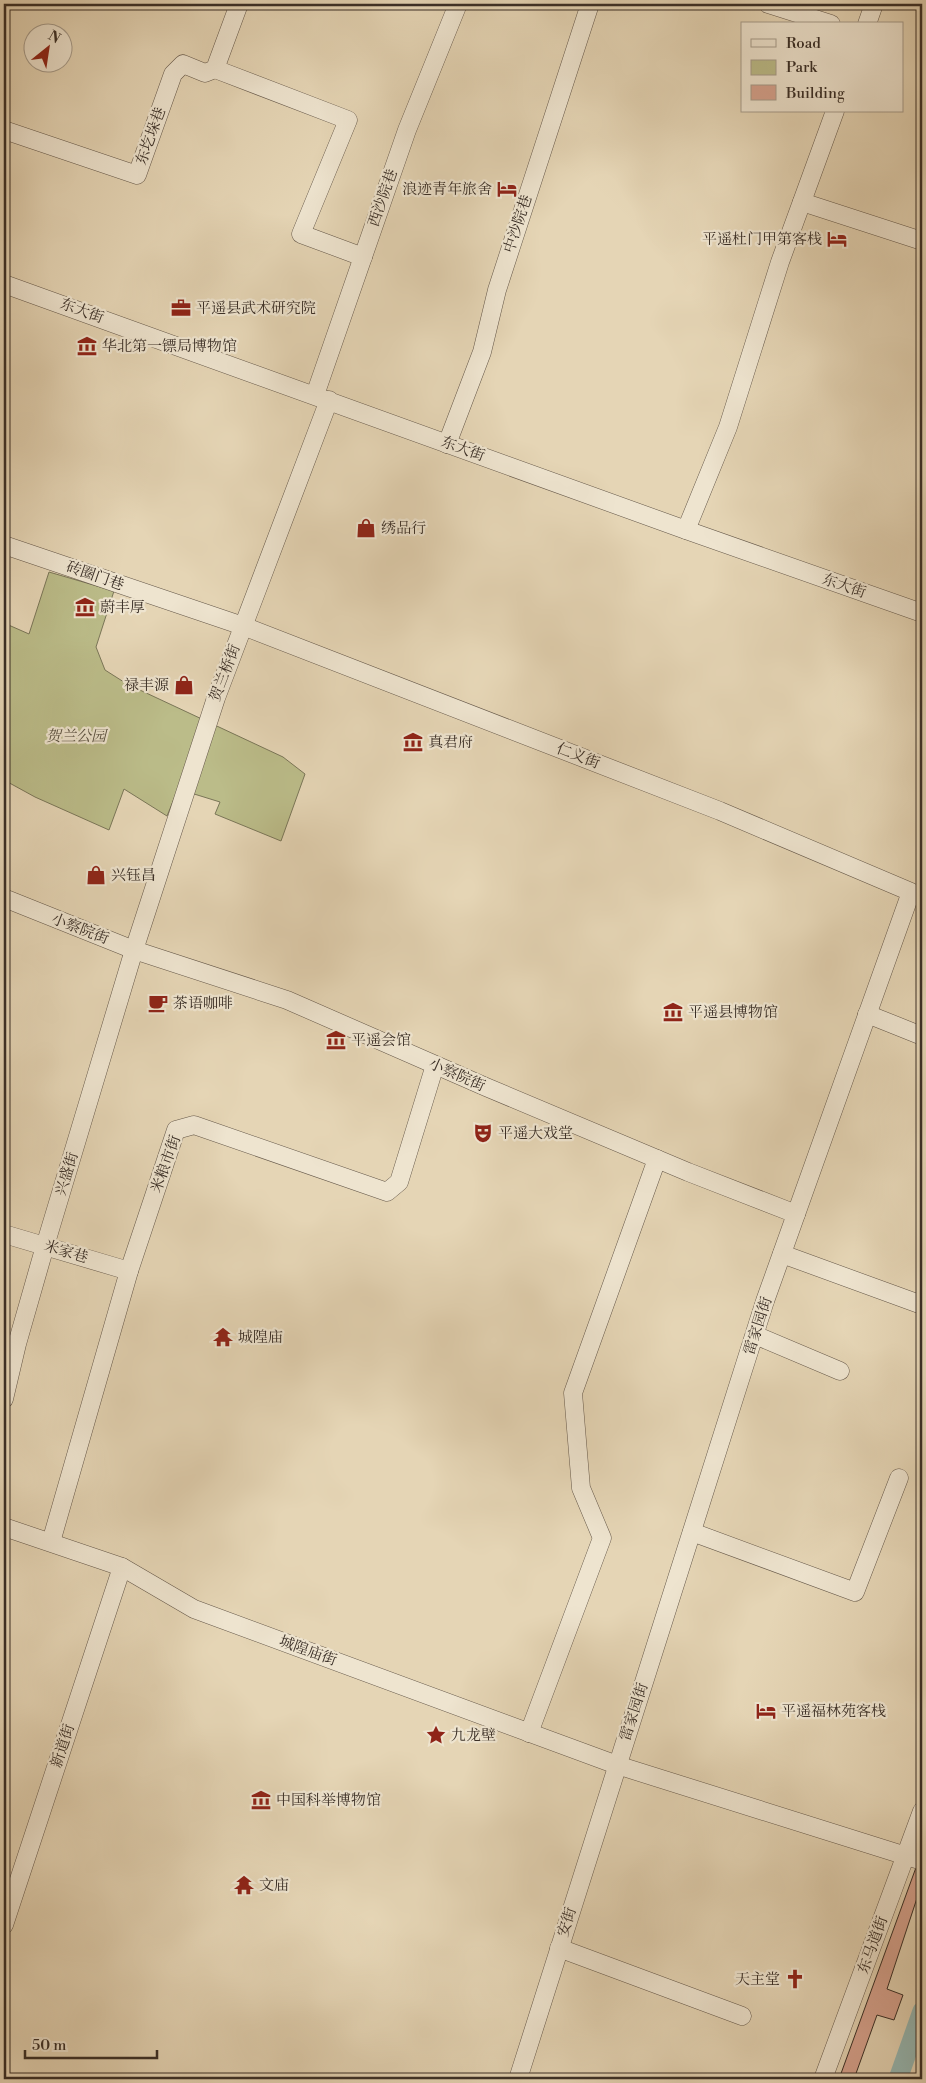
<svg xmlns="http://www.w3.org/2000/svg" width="926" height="2083" font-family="'Libre Bodoni','Noto Serif SC',serif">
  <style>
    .green { fill: #bbbc89; stroke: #7a7658 }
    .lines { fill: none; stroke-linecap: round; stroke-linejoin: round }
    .canal { stroke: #96b8b3; stroke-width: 19 }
    .building { fill: #d7a38f; stroke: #3a2f27 }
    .minor-casing { stroke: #65584a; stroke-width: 19 }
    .minor { stroke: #eee4cf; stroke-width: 18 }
    .labels { text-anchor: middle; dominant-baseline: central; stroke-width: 4.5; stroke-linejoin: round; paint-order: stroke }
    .street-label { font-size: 15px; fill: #3a2f27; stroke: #eee4cf }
    .poi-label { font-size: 15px; fill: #3a2f27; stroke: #eee4cf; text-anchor: start }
    .park-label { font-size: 15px; font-style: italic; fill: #544b3b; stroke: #eee4cf }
  </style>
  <rect width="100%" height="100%" fill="#e5d5b5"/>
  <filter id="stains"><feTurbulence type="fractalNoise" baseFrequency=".004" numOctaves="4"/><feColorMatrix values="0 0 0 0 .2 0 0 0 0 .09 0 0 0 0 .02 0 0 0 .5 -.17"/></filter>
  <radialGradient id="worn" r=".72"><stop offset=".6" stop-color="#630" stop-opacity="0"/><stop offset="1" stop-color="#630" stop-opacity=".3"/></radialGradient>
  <!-- green -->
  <path class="green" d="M49,572L114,591L96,647L105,670L127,684L283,757L305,774L281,841L215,814L220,802L178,789L167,816L124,789L109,830L35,797L4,780V623L29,634Z"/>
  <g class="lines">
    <!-- canal -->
    <path class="canal" d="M898,2079L922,2011"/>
  </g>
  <!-- building -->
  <path class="building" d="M922,1851V1883L887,1989L903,1995L894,2020L877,2015L854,2079H839Z"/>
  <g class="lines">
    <defs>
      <g id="minor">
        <path d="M768,4L831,24"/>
        <path d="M867,24L874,4"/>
        <path d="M215,69L348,120L301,234L363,257"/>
        <path d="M4,130L137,175L173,74L183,64L205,73L215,69L239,4"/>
        <path d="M802,202L922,241"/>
        <path d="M4,284L686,530L922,613"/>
        <path d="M315,395L407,130L458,4"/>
        <path d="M447,444L482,352L497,290L590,4"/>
        <path d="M686,530L728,427L780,262L835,111"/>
        <path d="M4,545L243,626L720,811L911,892L765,1301L518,2079"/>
        <path d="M4,898L134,950L287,1000L486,1087L688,1172L796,1214"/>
        <path d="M867,1014L922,1036"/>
        <path d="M4,1234L129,1271"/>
        <path d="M782,1254L922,1305"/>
        <path d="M755,1335L840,1371"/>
        <path d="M4,1399L17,1344L45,1246L134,950L216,698L329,400"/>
        <path d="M4,1527L122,1567L194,1609L617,1765L919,1860"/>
        <path d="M692,1532L855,1592L899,1478"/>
        <path d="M51,1542L129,1271L176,1130L194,1125L387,1192L399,1182L435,1065"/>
        <path d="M529,1733L602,1538L581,1488L573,1393L657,1159"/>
        <path d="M4,1925L122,1567"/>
        <path d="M559,1948L742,2016"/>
        <path d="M823,2079L922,1811"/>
      </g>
    </defs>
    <!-- minor casing -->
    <use href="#minor" class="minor-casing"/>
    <!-- minor -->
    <use href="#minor" class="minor"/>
  </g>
  <!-- icons -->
  <defs>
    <symbol id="hotel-bare" viewBox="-9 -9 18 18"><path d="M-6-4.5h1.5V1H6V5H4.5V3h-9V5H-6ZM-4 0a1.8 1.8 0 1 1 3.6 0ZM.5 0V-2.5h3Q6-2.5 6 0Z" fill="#8f2418" stroke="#eee4cf" stroke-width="2.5" paint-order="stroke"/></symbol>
    <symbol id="office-bare" viewBox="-9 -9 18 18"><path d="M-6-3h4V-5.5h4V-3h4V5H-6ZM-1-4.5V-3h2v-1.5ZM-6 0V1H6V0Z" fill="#8f2418" stroke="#eee4cf" stroke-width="2.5" paint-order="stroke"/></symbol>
    <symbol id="museum-bare" viewBox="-9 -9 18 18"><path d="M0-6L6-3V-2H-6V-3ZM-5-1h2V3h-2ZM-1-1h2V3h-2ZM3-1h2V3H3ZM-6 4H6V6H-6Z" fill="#8f2418" stroke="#eee4cf" stroke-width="2.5" paint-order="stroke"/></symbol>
    <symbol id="shop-bare" viewBox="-9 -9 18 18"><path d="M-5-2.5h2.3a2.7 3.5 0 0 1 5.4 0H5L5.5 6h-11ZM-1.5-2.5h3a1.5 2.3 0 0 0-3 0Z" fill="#8f2418" stroke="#eee4cf" stroke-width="2.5" paint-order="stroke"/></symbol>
    <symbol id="cafe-bare" viewBox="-9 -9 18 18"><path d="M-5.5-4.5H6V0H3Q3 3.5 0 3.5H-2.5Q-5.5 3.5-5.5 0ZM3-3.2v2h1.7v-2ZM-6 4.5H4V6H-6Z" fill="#8f2418" stroke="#eee4cf" stroke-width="2.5" paint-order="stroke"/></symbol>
    <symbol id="theatre-bare" viewBox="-9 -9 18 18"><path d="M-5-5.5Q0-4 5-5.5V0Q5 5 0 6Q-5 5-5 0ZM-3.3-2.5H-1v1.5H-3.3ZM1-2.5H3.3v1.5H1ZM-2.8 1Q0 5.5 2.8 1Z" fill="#8f2418" stroke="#eee4cf" stroke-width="2.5" paint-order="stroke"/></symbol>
    <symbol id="temple-bare" viewBox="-9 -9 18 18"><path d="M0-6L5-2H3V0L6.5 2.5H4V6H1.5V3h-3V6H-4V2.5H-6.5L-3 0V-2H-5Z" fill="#8f2418" stroke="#eee4cf" stroke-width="2.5" paint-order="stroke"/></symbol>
    <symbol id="sight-bare" viewBox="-9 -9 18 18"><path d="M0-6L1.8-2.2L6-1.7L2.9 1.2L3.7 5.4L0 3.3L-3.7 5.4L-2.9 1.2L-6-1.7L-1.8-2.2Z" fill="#8f2418" stroke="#eee4cf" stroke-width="2.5" paint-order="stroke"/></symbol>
    <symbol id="church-bare" viewBox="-9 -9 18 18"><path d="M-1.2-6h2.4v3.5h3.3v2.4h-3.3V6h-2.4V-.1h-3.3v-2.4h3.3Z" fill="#8f2418" stroke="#eee4cf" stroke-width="2.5" paint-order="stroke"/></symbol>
  </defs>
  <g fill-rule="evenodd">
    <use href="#hotel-bare" x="493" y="175" width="28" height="28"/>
    <use href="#hotel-bare" x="823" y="225" width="28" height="28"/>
    <use href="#office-bare" x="167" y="294" width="28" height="28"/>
    <use href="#museum-bare" x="73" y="332" width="28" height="28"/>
    <use href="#shop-bare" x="352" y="514" width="28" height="28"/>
    <use href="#museum-bare" x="71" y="593" width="28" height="28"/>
    <use href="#shop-bare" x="170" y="671" width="28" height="28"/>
    <use href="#museum-bare" x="399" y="728" width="28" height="28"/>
    <use href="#shop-bare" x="82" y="861" width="28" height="28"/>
    <use href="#cafe-bare" x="144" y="989" width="28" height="28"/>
    <use href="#museum-bare" x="659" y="998" width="28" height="28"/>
    <use href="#museum-bare" x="322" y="1026" width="28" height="28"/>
    <use href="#theatre-bare" x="469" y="1119" width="28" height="28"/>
    <use href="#temple-bare" x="209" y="1323" width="28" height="28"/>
    <use href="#hotel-bare" x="752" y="1697" width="28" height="28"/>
    <use href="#sight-bare" x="422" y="1721" width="28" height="28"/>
    <use href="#museum-bare" x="247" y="1786" width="28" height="28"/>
    <use href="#temple-bare" x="230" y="1871" width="28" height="28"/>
    <use href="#church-bare" x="781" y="1965" width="28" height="28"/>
  </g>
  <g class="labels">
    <!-- street labels -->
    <g class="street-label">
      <text transform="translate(151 136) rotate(-70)">东圪垛巷</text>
      <text transform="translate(383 198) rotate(-71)">西沙院巷</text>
      <text transform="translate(518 224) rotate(-72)">中沙院巷</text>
      <text transform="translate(82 311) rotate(20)">东大街</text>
      <text transform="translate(463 449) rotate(20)">东大街</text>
      <text transform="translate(95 576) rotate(19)">砖圈门巷</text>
      <text transform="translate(844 586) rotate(19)">东大街</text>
      <text transform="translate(225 673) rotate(-69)">贺兰桥街</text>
      <text transform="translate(578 756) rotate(21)">仁义街</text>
      <text transform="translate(80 929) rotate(21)">小察院街</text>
      <text transform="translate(457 1075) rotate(24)">小察院街</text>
      <text transform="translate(166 1164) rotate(-70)">米粮市街</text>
      <text transform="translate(67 1174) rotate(-73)">兴盛街</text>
      <text transform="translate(66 1252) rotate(16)">米家巷</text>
      <text transform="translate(758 1326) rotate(-72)">雷家园街</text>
      <text transform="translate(308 1651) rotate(20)">城隍庙街</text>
      <text transform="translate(634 1712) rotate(-72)">雷家园街</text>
      <text transform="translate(63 1746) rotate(-72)">新道街</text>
      <text transform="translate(567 1922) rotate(-72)">安街</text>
      <text transform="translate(873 1945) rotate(-70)">东马道街</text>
    </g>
    <!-- poi labels -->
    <g class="poi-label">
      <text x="492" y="189" text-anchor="end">浪迹青年旅舍</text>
      <text x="822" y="239" text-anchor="end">平遥杜门甲第客栈</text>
      <text x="196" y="308">平遥县武术研究院</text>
      <text x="102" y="346">华北第一镖局博物馆</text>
      <text x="381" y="528">绣品行</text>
      <text x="100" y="607">蔚丰厚</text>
      <text x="169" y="685" text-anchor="end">禄丰源</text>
      <text x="428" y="742">真君府</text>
      <text x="111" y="875">兴钰昌</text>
      <text x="173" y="1003">茶语咖啡</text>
      <text x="688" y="1012">平遥县博物馆</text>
      <text x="351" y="1040">平遥会馆</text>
      <text x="498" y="1133">平遥大戏堂</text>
      <text x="238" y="1337">城隍庙</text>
      <text x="781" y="1711">平遥福林苑客栈</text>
      <text x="451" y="1735">九龙壁</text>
      <text x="276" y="1800">中国科举博物馆</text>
      <text x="259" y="1885">文庙</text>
      <text x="780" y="1979" text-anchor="end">天主堂</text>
    </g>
    <!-- park labels -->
    <g class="park-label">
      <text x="76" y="736">贺兰公园</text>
    </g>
  </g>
  <!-- margin -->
  <rect width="926" height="2083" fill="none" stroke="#e5d5b5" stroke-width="20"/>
  <rect x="5" y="5" width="916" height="2073" fill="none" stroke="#3a2f27" stroke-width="2.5"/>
  <rect x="10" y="10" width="906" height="2063" fill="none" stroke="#3a2f27"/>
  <!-- legend -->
  <rect x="741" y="22" width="162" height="90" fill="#eee4cf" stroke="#a69c8c"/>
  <rect x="751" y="39" width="25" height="8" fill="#eee4cf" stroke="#a69c8c"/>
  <text x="786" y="48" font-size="15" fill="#3a2f27">Road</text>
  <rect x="751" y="60" width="25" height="15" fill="#bbbc89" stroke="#a69c8c"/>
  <text x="786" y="72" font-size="15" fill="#3a2f27">Park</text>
  <rect x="751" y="85" width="25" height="15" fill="#d7a38f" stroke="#a69c8c"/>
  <text x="786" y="98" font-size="15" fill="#3a2f27">Building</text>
  <!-- north arrow -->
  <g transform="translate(48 48) rotate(30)"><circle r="24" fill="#eee4cf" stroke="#a69c8c"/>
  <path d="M0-4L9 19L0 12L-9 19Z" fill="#8f2418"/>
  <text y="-8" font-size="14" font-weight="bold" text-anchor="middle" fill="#3a2f27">N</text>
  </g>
  <!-- scale -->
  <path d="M25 2050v8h132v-8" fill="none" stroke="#3a2f27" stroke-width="2.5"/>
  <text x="32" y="2050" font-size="15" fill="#3a2f27" stroke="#eee4cf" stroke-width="4" paint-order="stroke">50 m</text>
  <rect width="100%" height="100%" filter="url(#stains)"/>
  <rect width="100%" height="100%" fill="url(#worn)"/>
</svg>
